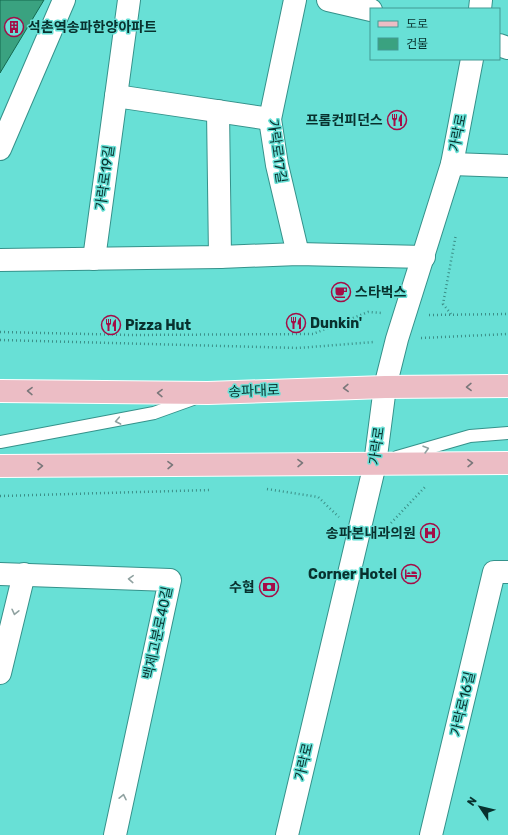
<svg xmlns="http://www.w3.org/2000/svg" width="508" height="835" font-family="Rubik,'Noto Sans KR',sans-serif">
  <style>
    .building { fill: #3aa280; stroke: #14694f }
    .lines { fill: none; stroke-linecap: round; stroke-linejoin: round }
    .service-casing { stroke: #35928b; stroke-width: 14 }
    .minor-casing { stroke: #35928b; stroke-width: 24 }
    .tertiary-casing { stroke: #35928b; stroke-width: 24 }
    .primary-casing { stroke: #fff; stroke-width: 24 }
    .path { stroke: #3b8e87; stroke-width: 2.5; stroke-dasharray: 1 3; stroke-linecap: butt }
    .service { stroke: #fff; stroke-width: 12 }
    .minor { stroke: #fff; stroke-width: 22 }
    .tertiary { stroke: #fff; stroke-width: 22 }
    .primary { stroke: #ecbdc5; stroke-width: 22 }
    .oneway { stroke: #7a777a }
    .oneway2 { stroke: #90a2a1 }
    .labels { text-anchor: middle; dominant-baseline: central; stroke-width: 3; stroke-linejoin: round; paint-order: stroke }
    .poi-label { font-size: 14px; font-weight: bold; fill: #08312e; stroke: #68e0d6; text-anchor: start }
    .street-label { font-size: 14px; fill: #08312e; stroke: #68e0d6 }
  </style>
  <rect width="100%" height="100%" fill="#68e0d6"/>
  <!-- building -->
  <path class="building" d="M0,0H44L0,73Z"/>
  <g class="lines">
    <defs>
      <g id="service">
        <path d="M0,442L154,413L193,399"/>
        <path d="M397,457L470,436L508,433"/>
      </g>
      <g id="minor">
        <path d="M295,0L270,119L277,165L298,254"/>
        <path d="M328,0L371,10"/>
        <path d="M499,45L508,48"/>
        <path d="M116,96L270,119"/>
        <path d="M218,111L220,257"/>
        <path d="M0,149L64,0"/>
        <path d="M452,164L508,166"/>
        <path d="M94,259L129,0"/>
        <path d="M0,260L220,257L298,254L424,257"/>
        <path d="M0,574L170,580L115,835"/>
        <path d="M0,673L24,574"/>
        <path d="M431,835L494,572H508"/>
      </g>
      <g id="tertiary">
        <path d="M480,9L481,0"/>
        <path d="M287,835L375,464L385,387L397,339L452,164L472,59"/>
      </g>
      <g id="primary">
        <path d="M0,391L208,393L385,387L508,386"/>
        <path d="M0,466L508,463"/>
      </g>
    </defs>
    <!-- service casing -->
    <use href="#service" class="service-casing"/>
    <!-- minor casing -->
    <use href="#minor" class="minor-casing"/>
    <!-- tertiary casing -->
    <use href="#tertiary" class="tertiary-casing"/>
    <!-- primary casing -->
    <use href="#primary" class="primary-casing"/>
    <!-- path -->
    <g class="path">
      <path d="M451,314L443,304L456,234"/>
      <path d="M429,315L508,314"/>
      <path d="M0,332L130,335L313,334L368,312L382,313"/>
      <path d="M421,338L508,334"/>
      <path d="M0,340L298,348L374,342"/>
      <path d="M267,489L318,497L339,517"/>
      <path d="M0,496L210,490"/>
      <path d="M391,523L425,487"/>
    </g>
    <!-- service -->
    <use href="#service" class="service"/>
    <!-- minor -->
    <use href="#minor" class="minor"/>
    <!-- tertiary -->
    <use href="#tertiary" class="tertiary"/>
    <!-- primary -->
    <use href="#primary" class="primary"/>
  </g>
  <!-- one-way arrows -->
  <defs><path id="oneway-chevron" d="M-2-3.5L2.5 0L-2 3.5" fill="none" stroke-width="1.6" stroke-linecap="round" stroke-linejoin="round"/></defs>
  <g class="oneway">
    <use href="#oneway-chevron" transform="translate(469 387) rotate(179)"/>
    <use href="#oneway-chevron" transform="translate(346 388) rotate(178)"/>
    <use href="#oneway-chevron" transform="translate(30 391) rotate(-179)"/>
    <use href="#oneway-chevron" transform="translate(160 393) rotate(-179)"/>
    <use href="#oneway-chevron" transform="translate(300 463) rotate(-1)"/>
    <use href="#oneway-chevron" transform="translate(470 463) rotate(-1)"/>
    <use href="#oneway-chevron" transform="translate(170 465) rotate(-1)"/>
    <use href="#oneway-chevron" transform="translate(40 466) rotate(-1)"/>
  </g>
  <g class="oneway2">
    <use href="#oneway-chevron" transform="translate(118 421) rotate(169)"/>
    <use href="#oneway-chevron" transform="translate(426 449) rotate(-16)"/>
    <use href="#oneway-chevron" transform="translate(131 579) rotate(-177)"/>
    <use href="#oneway-chevron" transform="translate(15 612) rotate(103)"/>
    <use href="#oneway-chevron" transform="translate(123 797) rotate(-78)"/>
  </g>
  <!-- icons -->
  <defs>
    <symbol id="building-ring" viewBox="-11 -11 22 22"><circle r="9.5" fill="#68e0d6" stroke="#a40d47" stroke-width="1.5"/><path d="M-4-6H4V6H1V3H-1V6H-4ZM-2.5-4.3h1.7v1.8h-1.7ZM.8-4.3h1.7v1.8H.8ZM-2.5-1h1.7V.8h-1.7ZM.8-1h1.7V.8H.8Z" fill="#a40d47"/></symbol>
    <symbol id="restaurant-ring" viewBox="-11 -11 22 22"><circle r="9.5" fill="#68e0d6" stroke="#a40d47" stroke-width="1.5"/><path d="M-5-6h1v4h1v-4h1v4h1v-4h1v5L-1.5 .5V6h-2V.5L-5-1ZM5-6V6H3V1.5H1.5Q1.5-4 5-6Z" fill="#a40d47"/></symbol>
    <symbol id="cafe-ring" viewBox="-11 -11 22 22"><circle r="9.5" fill="#68e0d6" stroke="#a40d47" stroke-width="1.5"/><path d="M-5.5-4.5H6V0H3Q3 3.5 0 3.5H-2.5Q-5.5 3.5-5.5 0ZM3-3.2v2h1.7v-2ZM-6 4.5H4V6H-6Z" fill="#a40d47"/></symbol>
    <symbol id="hospital-ring" viewBox="-11 -11 22 22"><circle r="9.5" fill="#68e0d6" stroke="#a40d47" stroke-width="1.5"/><path d="M-5-5h3v3.5h4V-5h3V5h-3V1.5h-4V5h-3Z" fill="#a40d47"/></symbol>
    <symbol id="hotel-ring" viewBox="-11 -11 22 22"><circle r="9.5" fill="#68e0d6" stroke="#a40d47" stroke-width="1.5"/><path d="M-6-4.5h1.5V1H6V5H4.5V3h-9V5H-6ZM-4 0a1.8 1.8 0 1 1 3.6 0ZM.5 0V-2.5h3Q6-2.5 6 0Z" fill="#a40d47"/></symbol>
    <symbol id="bank-ring" viewBox="-11 -11 22 22"><circle r="9.5" fill="#68e0d6" stroke="#a40d47" stroke-width="1.5"/><path d="M-6-4H6V4H-6ZM0-2.3a2.3 2.3 0 1 0 0 4.6a2.3 2.3 0 1 0 0-4.6Z" fill="#a40d47"/></symbol>
  </defs>
  <g fill-rule="evenodd">
    <use href="#building-ring" x="3" y="16" width="22" height="22"/>
    <use href="#restaurant-ring" x="386" y="109" width="22" height="22"/>
    <use href="#cafe-ring" x="330" y="281" width="22" height="22"/>
    <use href="#restaurant-ring" x="285" y="312" width="22" height="22"/>
    <use href="#restaurant-ring" x="100" y="314" width="22" height="22"/>
    <use href="#hospital-ring" x="419" y="522" width="22" height="22"/>
    <use href="#hotel-ring" x="400" y="563" width="22" height="22"/>
    <use href="#bank-ring" x="258" y="576" width="22" height="22"/>
  </g>
  <g class="labels">
    <!-- poi labels -->
    <g class="poi-label">
      <text x="28" y="27">석촌역송파한양아파트</text>
      <text x="383" y="120" text-anchor="end">프롬컨피던스</text>
      <text x="355" y="292">스타벅스</text>
      <text x="310" y="323">Dunkin'</text>
      <text x="125" y="325">Pizza Hut</text>
      <text x="416" y="533" text-anchor="end">송파본내과의원</text>
      <text x="397" y="574" text-anchor="end">Corner Hotel</text>
      <text x="255" y="587" text-anchor="end">수협</text>
    </g>
    <!-- street labels -->
    <g class="street-label">
      <text transform="translate(458 133) rotate(-79)">가락로</text>
      <text transform="translate(277 151) rotate(82)">가락로17길</text>
      <text transform="translate(105 178) rotate(-82)">가락로19길</text>
      <text transform="translate(254 391) rotate(-2)">송파대로</text>
      <text transform="translate(377 446) rotate(-82)">가락로</text>
      <text transform="translate(158 633) rotate(-78)">백제고분로40길</text>
      <text transform="translate(463 704) rotate(-77)">가락로16길</text>
      <text transform="translate(304 762) rotate(-77)">가락로</text>
    </g>
  </g>
  <!-- legend -->
  <rect x="370" y="8" width="130" height="52" fill="#68e0d6" stroke="#429a93"/>
  <rect x="378" y="21" width="20" height="6" fill="#ecbdc5" stroke="#429a93"/>
  <text x="406" y="28" font-size="12" fill="#08312e">도로</text>
  <rect x="378" y="38" width="20" height="12" fill="#3aa280" stroke="#429a93"/>
  <text x="406" y="48" font-size="12" fill="#08312e">건물</text>
  <!-- north arrow -->
  <g transform="translate(480 807) rotate(305)" stroke="#68e0d6" stroke-width="3" paint-order="stroke">
  <path d="M0-3L7 15L0 10L-7 15Z" fill="#08312e"/>
  <text y="-6" font-size="11" font-weight="bold" text-anchor="middle" fill="#08312e">N</text>
  </g>
</svg>
